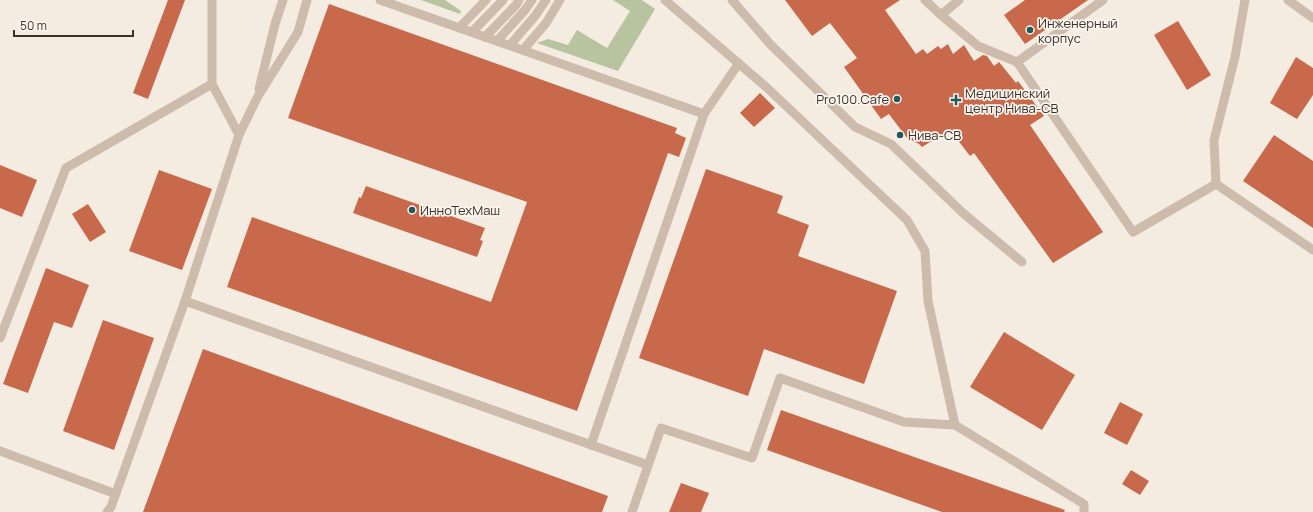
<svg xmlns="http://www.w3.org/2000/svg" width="1313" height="512" font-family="Manrope,sans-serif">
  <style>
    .green { fill: #b8c4a0 }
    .building { fill: #c8694b }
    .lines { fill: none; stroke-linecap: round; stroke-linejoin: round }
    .service { stroke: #cdbbac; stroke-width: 9 }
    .poi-dot { fill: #1f5a5e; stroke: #fbf5ee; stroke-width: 1.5 }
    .labels { text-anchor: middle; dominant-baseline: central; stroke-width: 3.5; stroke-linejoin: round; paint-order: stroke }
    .poi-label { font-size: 13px; fill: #3b302b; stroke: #fbf5ee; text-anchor: start }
  </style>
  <rect width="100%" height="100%" fill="#f4ebe1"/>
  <!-- green -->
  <g class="green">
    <path d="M421,0H445L461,11L460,14Z"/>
    <path d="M613,0H642L655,9L618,71L537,43L548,39L568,45L577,30L607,48L630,11Z"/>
  </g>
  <!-- building -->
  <g class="building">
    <path d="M168,0H185L148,99L133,93Z"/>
    <path d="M785,0H900L885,10L916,54L923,49L927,54L938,46L941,49L948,44L953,54L964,45L974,61L983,55L987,56L994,66L999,62L1016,83L1018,81L1044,116L1030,125L1103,232L1053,263L974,153L970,156L950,130L922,147L919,144L907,138L889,114L881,119L844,67L857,58L830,23L812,36Z"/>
    <path d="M1025,0H1088L1025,44L1004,15Z"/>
    <path d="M329,4L677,128L675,133L686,138L679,157L668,153L577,411L227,287L252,217L491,302L527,202L288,118Z"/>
    <path d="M1178,21L1211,75L1187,90L1154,35Z"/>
    <path d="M1296,57L1313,68V95L1297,119L1270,103Z"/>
    <path d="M760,93L775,108L754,127L740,113Z"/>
    <path d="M1274,135L1313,161V228L1243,181Z"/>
    <path d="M0,165L37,180L22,217L0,208Z"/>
    <path d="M706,169L783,196L777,213L809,225L798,256L897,291L864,384L764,349L748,396L639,358Z"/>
    <path d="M159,170L212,189L182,270L129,251Z"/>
    <path d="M366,186L485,228L480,240L483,241L477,257L353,213L359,197L361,198Z"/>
    <path d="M88,204L106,232L90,242L72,214Z"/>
    <path d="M46,268L89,285L72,328L54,322L28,393L3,384Z"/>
    <path d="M103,320L154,338L114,450L63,431Z"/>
    <path d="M1004,332L1075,375L1042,430L970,387Z"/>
    <path d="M203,349L608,496L602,512H143Z"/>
    <path d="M1120,402L1143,414L1127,445L1104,433Z"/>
    <path d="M781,410L1065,510L1064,512H942L767,450Z"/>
    <path d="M1131,470L1149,481L1140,495L1122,484Z"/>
    <path d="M681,483L709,493L701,512H669Z"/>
  </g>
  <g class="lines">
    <!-- service -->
    <g class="service">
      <path d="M212,0V84L239,135"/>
      <path d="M380,0L704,114"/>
      <path d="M732,0L770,44L855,127L891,144L964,214L1022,262"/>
      <path d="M925,0L941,15L959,0"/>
      <path d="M1245,0L1235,57L1214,140L1216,184L1313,250"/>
      <path d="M1288,0L1313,18"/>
      <path d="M941,15L978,46L1017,62L1103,0"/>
      <path d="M459,28L486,0"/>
      <path d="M472,32L503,0"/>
      <path d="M485,37L516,5L519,0"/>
      <path d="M497,41L525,10L532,0"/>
      <path d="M510,45L535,16L546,0"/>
      <path d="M523,50L546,23L560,0"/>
      <path d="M1017,62L1133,232L1216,184"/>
      <path d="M259,89L275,24L283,0"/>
      <path d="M185,301L648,465"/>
      <path d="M0,338L66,168L212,84"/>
      <path d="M955,425L1084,504V512"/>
      <path d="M591,445L704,114L739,63"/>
      <path d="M0,451L116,494"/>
      <path d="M107,512L111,507L185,301L239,135L257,98L298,32L307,0"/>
      <path d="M632,512L661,428L752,458L780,378L904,422L955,425L928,301L925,251L907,220L765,86L665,0"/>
    </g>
  </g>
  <!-- markers -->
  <g class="poi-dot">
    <circle cx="1030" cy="30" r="4"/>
    <circle cx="897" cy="99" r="4"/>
    <path d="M954 94h4v4h4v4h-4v4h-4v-4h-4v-4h4z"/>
    <circle cx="900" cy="135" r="4"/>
    <circle cx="412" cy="210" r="4"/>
  </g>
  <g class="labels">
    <!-- poi labels -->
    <g class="poi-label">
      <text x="1038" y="23">Инженерный<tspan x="1038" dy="15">корпус</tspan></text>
      <text x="965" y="93">Медицинский<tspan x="965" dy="15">центр Нива-СВ</tspan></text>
      <text x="889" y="99" text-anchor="end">Pro100.Cafe</text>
      <text x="908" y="135">Нива-СВ</text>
      <text x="420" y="210">ИнноТехМаш</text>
    </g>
  </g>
  <!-- scale -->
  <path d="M14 30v6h119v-6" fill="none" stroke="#3b302b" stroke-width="2"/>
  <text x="20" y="30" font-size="12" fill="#3b302b" stroke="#fbf5ee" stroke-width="3" paint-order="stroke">50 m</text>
</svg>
